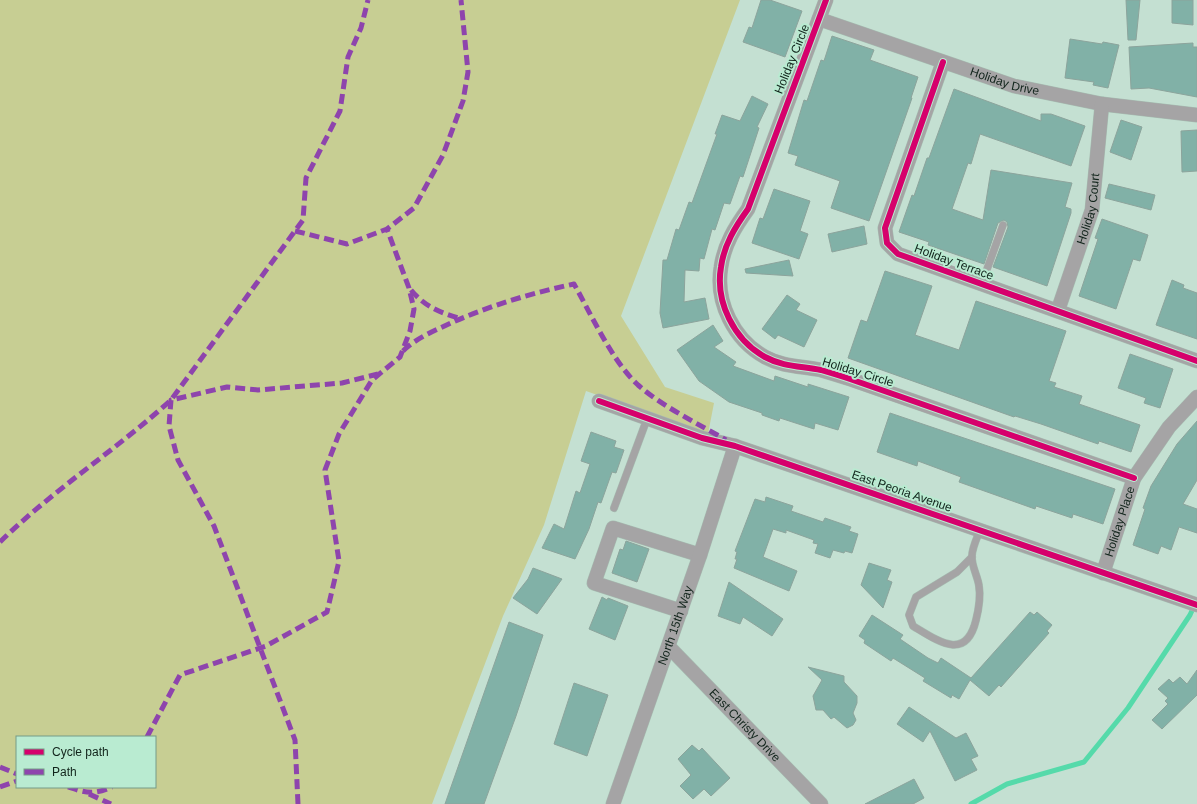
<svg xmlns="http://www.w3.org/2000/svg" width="1197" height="804" font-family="Helvetica,sans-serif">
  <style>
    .green { fill: #c7ce93; fill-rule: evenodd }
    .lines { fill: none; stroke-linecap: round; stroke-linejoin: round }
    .stream { stroke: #55daaa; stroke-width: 5 }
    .building { fill: #81b1a7; stroke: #8ca49c }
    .service-casing { stroke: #a6bcb1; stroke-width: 8 }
    .minor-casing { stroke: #a6bcb1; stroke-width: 15 }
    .service { stroke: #a5a4a5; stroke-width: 7 }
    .minor { stroke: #a5a4a5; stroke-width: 14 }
    .quiet { stroke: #8e44ad; stroke-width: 5; stroke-dasharray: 10 5; stroke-linecap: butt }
    .cycleway-casing { stroke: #b9ebd1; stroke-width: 8 }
    .cycleway { stroke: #d6006c; stroke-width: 6 }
    .labels { text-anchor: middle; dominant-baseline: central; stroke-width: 4; stroke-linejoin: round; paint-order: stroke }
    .street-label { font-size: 12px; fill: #11241b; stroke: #b9ebd1 }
  </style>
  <rect width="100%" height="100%" fill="#c4e0d2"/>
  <!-- green -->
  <path class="green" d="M0,0H740L621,316L665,387L714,403L708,434L586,391L544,525L503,616L432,804H0ZM17,737H155V787H17Z"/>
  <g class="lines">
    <!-- stream -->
    <path class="stream" d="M971,804L1007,784L1084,762L1128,708L1190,615L1194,606"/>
  </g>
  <!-- building -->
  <g class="building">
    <path d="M761,0H770L802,11L785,57L743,42L749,27L752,28Z"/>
    <path d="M1126,0H1140L1136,40H1128Z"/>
    <path d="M1172,0H1193V25L1172,23Z"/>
    <path d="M832,36L874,50L870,60L918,77L911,98H912L869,221L831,208L840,181L795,165L798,156L788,153L804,100L807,101L821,60L824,61Z"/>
    <path d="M1070,39L1102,44L1103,42L1119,45L1108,88L1093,85L1094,82L1065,78Z"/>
    <path d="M1193,43V47H1197V97L1149,88L1131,89L1129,47Z"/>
    <path d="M954,89L1041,121V114H1051L1085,126L1071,166L980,134L971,164L968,163L952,209L983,220L991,170L1072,183L1065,207L1071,209V213L1047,286L993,267L1008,227L1007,222L1004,220L998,223L984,264L928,245L929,242L899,232L912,195L914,196L927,158H929Z"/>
    <path d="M752,96L768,104L757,127L759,128L743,177L740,176L730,204L724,203L715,230L712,229L704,259L700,258L699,271L685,270L684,302L705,298L709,319L663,328L660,313L663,260H667L676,229L679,230L689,202L692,203L717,134H715L722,115L740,121Z"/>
    <path d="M1121,120L1142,127L1131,160L1110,152Z"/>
    <path d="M1197,130V171L1182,172L1181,131Z"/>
    <path d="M1109,184L1155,195L1151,210L1105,198Z"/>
    <path d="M774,189L810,201L800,231L808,234L799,259L752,243L760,218L763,219Z"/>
    <path d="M1102,219L1148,235L1140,261L1133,259L1116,309L1079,296L1098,239L1095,238Z"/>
    <path d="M864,226L867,244L832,252L828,234Z"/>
    <path d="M789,260L793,276L746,273L745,269Z"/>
    <path d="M885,271L932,286L915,335L959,350L976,301L1066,331L1049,381L1056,383L1054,387L1082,396L1079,404L1140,425L1131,452L1099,441L1098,444L1041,424L1015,416L1014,417L848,358L861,320L867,322Z"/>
    <path d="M1172,280L1184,285L1183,288L1197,293V339L1156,325Z"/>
    <path d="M787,295L800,304L796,310L817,320L804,347L778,335L775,339L762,329Z"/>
    <path d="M713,325L723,341L714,347L736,362L733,366L774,381L775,376L808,387V384L849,397L838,430L815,423L814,429L780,418L779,421L762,415V413L729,402L699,381L677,350Z"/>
    <path d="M1130,354L1173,369L1160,408L1144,403L1146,398L1118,388Z"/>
    <path d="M890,413L1115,489L1103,524L1073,514L1072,518L1036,506L1035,509L959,482L961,477L918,461L917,466L877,452Z"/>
    <path d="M1197,421V480L1183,504L1197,509V533L1179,527L1171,550L1161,546L1158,554L1133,545L1145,509L1143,508L1151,486L1177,444Z"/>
    <path d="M591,432L616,441L614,447L624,450L616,473L612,472L601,503L598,502L589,529L575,559L542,548L554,524L564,529L576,491L580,493L590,464L581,461Z"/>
    <path d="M766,497L793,506L791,511L823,522L825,518L851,527L849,531L858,534L852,553L845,551L844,553L833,550L830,558L815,553L818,544L813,543L814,540L786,530V533L773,529L763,557L797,571L789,591L734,568L737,559H735L737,552L735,551L755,499L765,502Z"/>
    <path d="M626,541L649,549L637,582L612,573L620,549L623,550Z"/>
    <path d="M869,563L891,570L887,580L892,582L883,608L861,585Z"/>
    <path d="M533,568L562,579L537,614L513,598L528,579Z"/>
    <path d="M729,582L783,619L772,636L743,617L740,624L718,616Z"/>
    <path d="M602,597L607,600L608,598L628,606L615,640L589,629Z"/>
    <path d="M1030,612L1034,615L1037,612L1052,625L1047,631L1049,633L1001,687L999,685L989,696L970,680L959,699L952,695L951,698L923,681L925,678L893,658L891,661L864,643L865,640L859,636L872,615L903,635L900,639L928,658L938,663L941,658L971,678Z"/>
    <path d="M509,622L543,635L516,716L484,804H445Z"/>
    <path d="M808,667L844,676V682L857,696V703L853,713L856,720L853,725L847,728L834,717L831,719L823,710H816L813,696L822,680Z"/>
    <path d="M1197,670V695L1162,729L1152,720L1168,704L1165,701L1168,698L1158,689L1169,679L1173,683L1180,677L1187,684Z"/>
    <path d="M574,683L608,695L587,756L554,744Z"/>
    <path d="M909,707L956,738L966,733L978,756L971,759L977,770L955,781L930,731L923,742L897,724Z"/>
    <path d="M692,745L699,751L702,748L730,778L711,796L704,789L693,799L680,786L691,775L678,759Z"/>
    <path d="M914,779L924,798L913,804H865Z"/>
  </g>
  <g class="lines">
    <defs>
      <g id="service">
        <path d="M982,283L1003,225"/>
        <path d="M614,508L647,419"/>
        <path d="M972,557L957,572L916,597L909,615L913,626C938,641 966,662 976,620C979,608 981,598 979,586C978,577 971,565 972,556C972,548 977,538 980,530"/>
      </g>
      <g id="minor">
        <path d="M826,0L748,209C735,227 724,245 721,267C715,302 734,340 765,357C783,367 802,366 821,370C831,373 841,376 850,379L1134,478"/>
        <path id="s1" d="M819,19L1014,86L1102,104L1197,115"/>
        <path d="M943,62L885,228L887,243L898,254L1197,361"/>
        <path id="s2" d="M1058,310L1092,210L1102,104"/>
        <path d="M599,401L702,438L735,446L1197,605"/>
        <path id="s3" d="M1103,573L1134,478L1169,427L1197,397"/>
        <path d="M681,611L594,583L613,528L700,555"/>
        <path id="s4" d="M669,647L821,804"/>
        <path id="s5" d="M613,804L700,555L735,446"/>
      </g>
    </defs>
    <!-- service casing -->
    <use href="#service" class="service-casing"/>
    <!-- minor casing -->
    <use href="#minor" class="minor-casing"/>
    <!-- service -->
    <use href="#service" class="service"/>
    <!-- minor -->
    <use href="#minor" class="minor"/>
    <!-- quiet -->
    <g class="quiet">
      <path d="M295,231L347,244L387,229L414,208L443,155L463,101L468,72L461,0"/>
      <path d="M411,290C425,307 441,313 462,319"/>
      <path d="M403,351C416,338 436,330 453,322C492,305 532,293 574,284C591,314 612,361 638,385C663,407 697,423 726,440"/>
      <path d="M0,542C53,490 116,450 171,400L303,220L306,178L340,111L348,57L361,28L368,0"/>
      <path d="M147,737L180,675L266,646L327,612L339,561L325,470L339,434L372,380L400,357L410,331L414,309L409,288L387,229"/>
      <path d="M0,767L17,774"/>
      <path d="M0,787L17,781"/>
      <path d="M68,787C86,793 93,795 112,787"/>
      <path d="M89,794L111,804"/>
      <path d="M298,804L295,740L214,526L178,460L169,426L171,400L227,387L258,390L305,386L342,383L378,374"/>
    </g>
    <defs>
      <g id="cycleway">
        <path d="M826,0L748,209C735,227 724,245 721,267C715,302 734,340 765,357C783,367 802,366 821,370C831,373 841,376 850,379L1134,478"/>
        <path d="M943,62L885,228L887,243L898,254L1197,361"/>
        <path d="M599,401L702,438L735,446L1197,605"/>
      </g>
    </defs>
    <!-- cycleway casing -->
    <use href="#cycleway" class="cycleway-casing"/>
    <!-- cycleway -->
    <use href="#cycleway" class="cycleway"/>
  </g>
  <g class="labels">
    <!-- street labels -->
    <g class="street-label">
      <text transform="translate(792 59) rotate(-68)">Holiday Circle</text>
      <text stroke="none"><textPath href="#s1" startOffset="196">Holiday Drive</textPath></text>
      <text stroke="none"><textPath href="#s2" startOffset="106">Holiday Court</textPath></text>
      <text transform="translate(954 262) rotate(20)">Holiday Terrace</text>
      <text transform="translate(858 372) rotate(17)">Holiday Circle</text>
      <text transform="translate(902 491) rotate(19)">East Peoria Avenue</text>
      <text stroke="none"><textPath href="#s3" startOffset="54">Holiday Place</textPath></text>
      <text stroke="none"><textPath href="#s5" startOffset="189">North 15th Way</textPath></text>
      <text stroke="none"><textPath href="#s4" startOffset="109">East Christy Drive</textPath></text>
    </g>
  </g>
  <!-- legend -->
  <rect x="16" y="736" width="140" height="52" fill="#b9ebd1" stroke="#769b88"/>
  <rect x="24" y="749" width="20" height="6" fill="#d6006c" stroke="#769b88"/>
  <text x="52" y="756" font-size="12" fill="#11241b">Cycle path</text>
  <rect x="24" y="769" width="20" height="6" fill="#8e44ad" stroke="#769b88"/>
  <text x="52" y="776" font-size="12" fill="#11241b">Path</text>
</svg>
